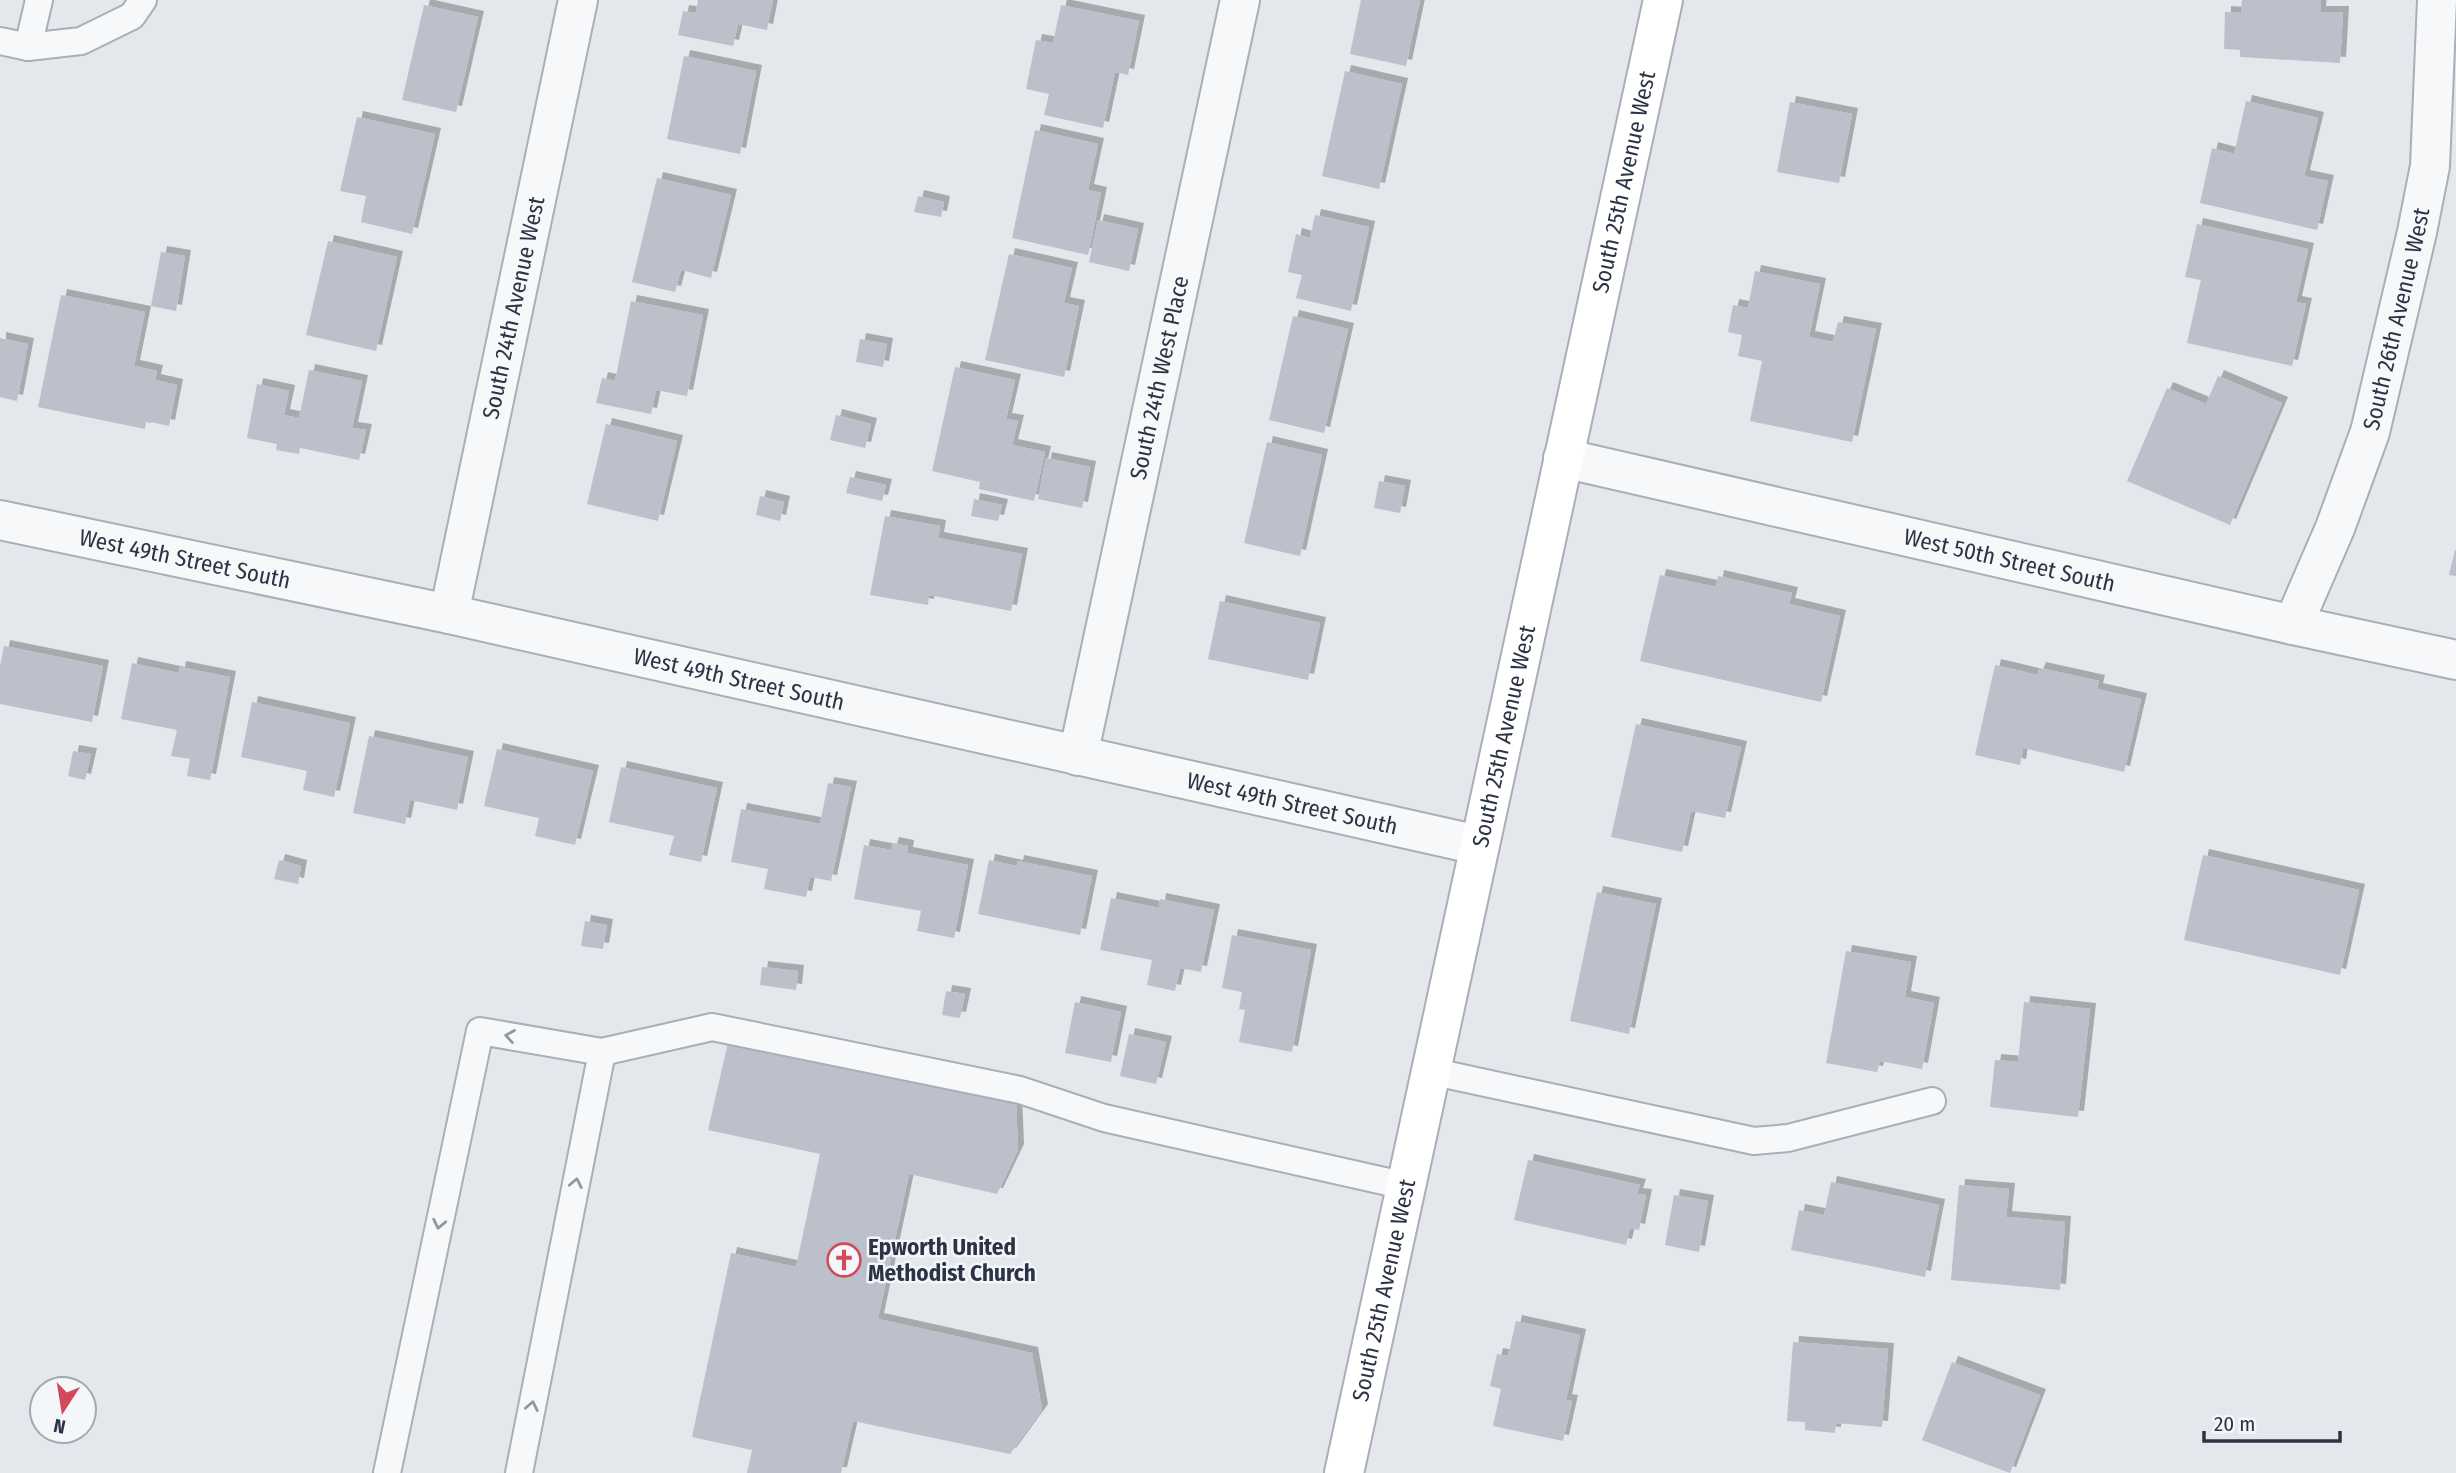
<svg xmlns="http://www.w3.org/2000/svg" width="2456" height="1473" font-family="'Fira Sans Condensed',sans-serif">
  <style>
    .building { fill: #bbc0ca; filter: url(#shadow) }
    .lines { fill: none; stroke-linecap: round; stroke-linejoin: round }
    .lane-casing { stroke: #a9aeb7; stroke-width: 30 }
    .street-casing { stroke: #a9aeb7; stroke-width: 42 }
    .secondary-casing { stroke: #a9aeb7; stroke-width: 42 }
    .lane { stroke: #f7f8fa; stroke-width: 26 }
    .street { stroke: #f7f8fa; stroke-width: 38 }
    .secondary { stroke: #fff; stroke-width: 38 }
    .oneway { stroke: #9196a0 }
    .labels { text-anchor: middle; dominant-baseline: central; stroke-width: 5; stroke-linejoin: round; paint-order: stroke }
    .street-label { font-size: 23px; fill: #2b3445; stroke: #f4f6f9 }
    .poi-label { font-size: 23px; font-weight: bold; fill: #2b3445; stroke: #f4f6f9; text-anchor: start }
  </style>
  <defs>
    <filter id="shadow"><feDropShadow dx="6" dy="-6" stdDeviation="0" flood-color="#0004"/></filter>
  </defs>
  <rect width="100%" height="100%" fill="#e4e7ec"/>
  <!-- building -->
  <g class="building">
    <path d="M698,0H773L767,30L738,24L733,46L678,35L683,11L696,13Z"/>
    <path d="M1361,0H1420L1406,66L1350,54Z"/>
    <path d="M2242,0H2321L2320,12H2343L2340,63L2240,57V50L2224,49L2225,12L2241,13Z"/>
    <path d="M424,5L478,17L456,112L402,100Z"/>
    <path d="M1061,5L1139,21L1128,75L1115,72L1103,128L1044,115L1049,94L1026,89L1036,40L1053,43Z"/>
    <path d="M684,56L756,71L740,154L667,139Z"/>
    <path d="M1345,71L1402,84L1379,189L1322,176Z"/>
    <path d="M2246,101L2318,118L2304,176L2328,181L2317,230L2200,203L2212,148L2234,154Z"/>
    <path d="M1790,102L1852,114L1839,183L1777,172Z"/>
    <path d="M357,117L435,134L412,234L361,222L366,196L340,191Z"/>
    <path d="M1035,130L1098,144L1088,190L1101,193L1088,255L1012,238Z"/>
    <path d="M657,178L731,195L711,278L681,270L675,292L632,282Z"/>
    <path d="M918,196L944,202L941,217L914,212Z"/>
    <path d="M1315,215L1369,227L1351,311L1296,298L1302,275L1288,272L1296,234L1310,238Z"/>
    <path d="M1098,220L1138,229L1129,271L1089,262Z"/>
    <path d="M2197,224L2308,249L2296,302L2306,304L2292,366L2187,343L2201,280L2185,277Z"/>
    <path d="M328,241L397,257L376,351L306,335Z"/>
    <path d="M161,252L185,256L176,311L151,306Z"/>
    <path d="M1009,254L1072,268L1064,303L1079,306L1064,377L985,360Z"/>
    <path d="M1755,271L1820,284L1809,337L1833,342L1838,322L1876,329L1852,442L1750,421L1762,361L1738,356L1742,335L1728,332L1733,305L1748,308Z"/>
    <path d="M61,295L145,312L134,366L157,371L155,380L177,385L169,426L146,421L145,429L38,407Z"/>
    <path d="M631,301L703,315L687,396L656,390L651,414L596,403L602,378L615,381Z"/>
    <path d="M1293,316L1348,329L1324,433L1269,420Z"/>
    <path d="M0,338L28,344L17,401L0,397Z"/>
    <path d="M860,339L887,344L883,367L856,362Z"/>
    <path d="M955,367L1015,380L1006,419L1018,421L1012,445L1045,452L1034,501L979,489L980,482L932,471Z"/>
    <path d="M309,370L362,381L352,428L366,430L359,460L300,448L299,454L276,450L277,444L247,438L257,384L289,391L284,415L299,418Z"/>
    <path d="M2218,376L2282,403L2230,525L2127,481L2167,388L2206,404Z"/>
    <path d="M836,415L871,424L865,448L830,440Z"/>
    <path d="M606,424L677,441L658,521L587,504Z"/>
    <path d="M1267,442L1322,455L1300,556L1244,543Z"/>
    <path d="M1046,458L1090,467L1082,508L1038,499Z"/>
    <path d="M850,477L886,485L882,501L846,493Z"/>
    <path d="M1379,481L1405,486L1400,513L1374,508Z"/>
    <path d="M760,496L784,502L780,521L756,515Z"/>
    <path d="M974,499L1002,505L998,521L971,516Z"/>
    <path d="M885,516L940,526L938,538L1022,554L1011,611L929,595L928,605L870,595Z"/>
    <path d="M2455,550H2456V576L2449,575Z"/>
    <path d="M1660,575L1716,587L1718,576L1792,593L1789,604L1840,616L1821,702L1640,661Z"/>
    <path d="M1220,601L1320,623L1308,680L1208,659Z"/>
    <path d="M4,646L103,666L92,722L0,704V666Z"/>
    <path d="M132,663L179,673L180,667L230,677L210,780L187,776L190,759L171,756L177,730L121,719Z"/>
    <path d="M1995,665L2037,675L2040,668L2099,681L2097,689L2141,699L2124,772L2023,748L2020,765L1975,755Z"/>
    <path d="M252,702L350,723L334,797L303,790L307,771L241,757Z"/>
    <path d="M1636,724L1741,747L1725,818L1691,811L1682,852L1611,837Z"/>
    <path d="M369,736L468,757L457,810L410,800L405,824L353,813Z"/>
    <path d="M497,749L593,771L575,845L535,836L539,818L484,806Z"/>
    <path d="M73,751L91,754L85,780L68,776Z"/>
    <path d="M621,767L717,788L701,862L669,855L674,836L609,822Z"/>
    <path d="M828,783L851,787L831,881L810,877L806,897L764,889L768,869L731,862L741,809L820,824Z"/>
    <path d="M893,843L908,846L907,853L968,865L954,938L917,931L921,911L854,899L864,845L891,850Z"/>
    <path d="M2203,855L2359,890L2340,975L2184,940Z"/>
    <path d="M279,860L301,866L298,884L274,879Z"/>
    <path d="M989,860L1017,866L1018,861L1092,876L1080,935L978,914Z"/>
    <path d="M1597,892L1656,904L1629,1034L1570,1021Z"/>
    <path d="M1111,898L1159,908L1160,899L1214,910L1201,972L1180,968L1175,991L1147,985L1152,960L1100,950Z"/>
    <path d="M585,921L607,925L603,949L581,946Z"/>
    <path d="M1232,935L1311,950L1292,1052L1239,1042L1245,1010L1239,1009L1242,992L1222,988Z"/>
    <path d="M1846,951L1911,962L1905,997L1934,1003L1922,1069L1880,1061L1877,1072L1826,1063Z"/>
    <path d="M762,967L798,971L796,990L760,985Z"/>
    <path d="M946,991L965,994L960,1018L942,1015Z"/>
    <path d="M1075,1002L1121,1012L1111,1062L1065,1053Z"/>
    <path d="M2024,1002L2090,1009L2078,1117L1990,1107L1995,1060L2018,1062Z"/>
    <path d="M1129,1034L1166,1042L1156,1084L1120,1076Z"/>
    <path d="M729,1038L1016,1101L1018,1150L997,1194L909,1174L878,1319L1032,1353L1042,1410L1010,1454L853,1421L841,1473H747L752,1450L692,1437L731,1253L796,1267L820,1154L708,1130Z"/>
    <path d="M1528,1160L1640,1185L1637,1194L1646,1195L1639,1230L1630,1228L1626,1245L1514,1220Z"/>
    <path d="M1831,1182L1939,1205L1925,1277L1791,1250L1799,1210L1824,1215Z"/>
    <path d="M1959,1185L2009,1189L2006,1217L2065,1222L2060,1290L1951,1280Z"/>
    <path d="M1674,1195L1708,1201L1699,1252L1665,1245Z"/>
    <path d="M1516,1321L1580,1335L1566,1400L1572,1401L1563,1441L1493,1426L1501,1389L1490,1386L1497,1354L1508,1356Z"/>
    <path d="M1793,1342L1888,1349L1882,1427L1836,1423L1835,1433L1805,1430V1422L1787,1421Z"/>
    <path d="M1952,1362L2040,1395L2010,1473L1922,1440Z"/>
  </g>
  <g class="lines">
    <defs>
      <g id="lane">
        <path d="M0,41L28,47L81,41L132,16L143,0"/>
        <path d="M28,47L39,0"/>
        <path d="M602,1052L712,1027L1020,1090L1104,1118L1406,1186"/>
        <path d="M1430,1071L1754,1141L1788,1138L1932,1101"/>
        <path d="M387,1473L480,1031L602,1052L519,1473"/>
      </g>
      <g id="street">
        <path id="s1" d="M1563,458L2293,625L2456,660"/>
        <path id="s2" d="M0,520L449,614L1478,845"/>
        <path id="s3" d="M449,614L578,0"/>
        <path id="s4" d="M2293,625L2335,528L2370,432L2417,232L2430,166L2437,0"/>
        <path id="s5" d="M1078,756L1240,0"/>
      </g>
      <g id="secondary">
        <path id="s6" d="M1344,1473L1663,0"/>
      </g>
    </defs>
    <!-- lane casing -->
    <use href="#lane" class="lane-casing"/>
    <!-- street casing -->
    <use href="#street" class="street-casing"/>
    <!-- secondary casing -->
    <use href="#secondary" class="secondary-casing"/>
    <!-- lane -->
    <use href="#lane" class="lane"/>
    <!-- street -->
    <use href="#street" class="street"/>
    <!-- secondary -->
    <use href="#secondary" class="secondary"/>
  </g>
  <!-- one-way arrows -->
  <defs><path id="oneway-chevron" d="M-2-3.5L2.5 0L-2 3.5" fill="none" stroke-width="1.6" stroke-linecap="round" stroke-linejoin="round" transform="scale(1.75)"/></defs>
  <g class="oneway">
    <use href="#oneway-chevron" transform="translate(510 1036) rotate(-170)"/>
    <use href="#oneway-chevron" transform="translate(576 1183) rotate(-79)"/>
    <use href="#oneway-chevron" transform="translate(439 1224) rotate(102)"/>
    <use href="#oneway-chevron" transform="translate(532 1406) rotate(-79)"/>
  </g>
  <!-- icons -->
  <defs>
    <symbol id="church-ring" viewBox="-11 -11 22 22"><circle r="9.5" fill="#f4f6f9" stroke="#d1495b" stroke-width="1.5"/><path d="M-1.2-6h2.4v3.5h3.3v2.4h-3.3V6h-2.4V-.1h-3.3v-2.4h3.3Z" fill="#d1495b"/></symbol>
  </defs>
  <g fill-rule="evenodd">
    <use href="#church-ring" x="825" y="1241" width="38" height="38"/>
  </g>
  <g class="labels">
    <!-- street labels -->
    <g class="street-label">
      <text stroke="none"><textPath href="#s6" startOffset="1321">South 25th Avenue West</textPath></text>
      <text stroke="none"><textPath href="#s3" startOffset="313">South 24th Avenue West</textPath></text>
      <text stroke="none"><textPath href="#s4" startOffset="324">South 26th Avenue West</textPath></text>
      <text stroke="none"><textPath href="#s5" startOffset="387">South 24th West Place</textPath></text>
      <text stroke="none"><textPath href="#s2" startOffset="189">West 49th Street South</textPath></text>
      <text stroke="none"><textPath href="#s1" startOffset="458">West 50th Street South</textPath></text>
      <text stroke="none"><textPath href="#s2" startOffset="756">West 49th Street South</textPath></text>
      <text stroke="none"><textPath href="#s6" startOffset="754">South 25th Avenue West</textPath></text>
      <text stroke="none"><textPath href="#s2" startOffset="1323">West 49th Street South</textPath></text>
      <text stroke="none"><textPath href="#s6" startOffset="187">South 25th Avenue West</textPath></text>
    </g>
    <!-- poi labels -->
    <g class="poi-label">
      <text x="868" y="1247">Epworth United<tspan x="868" dy="26">Methodist Church</tspan></text>
    </g>
  </g>
  <!-- north arrow -->
  <g transform="translate(63 1410) rotate(192)"><circle r="33" fill="#f4f6f9" stroke="#a4a8b1" stroke-width="2"/>
  <path d="M0-5L12 26L0 18L-12 26Z" fill="#d1495b"/>
  <text y="-10" font-size="19" font-weight="bold" text-anchor="middle" fill="#2b3445">N</text>
  </g>
  <!-- scale -->
  <path d="M2204 1431v10h136v-10" fill="none" stroke="#2b3445" stroke-width="3.5"/>
  <text x="2214" y="1431" font-size="21" fill="#2b3445" stroke="#f4f6f9" stroke-width="5" paint-order="stroke">20 m</text>
</svg>
